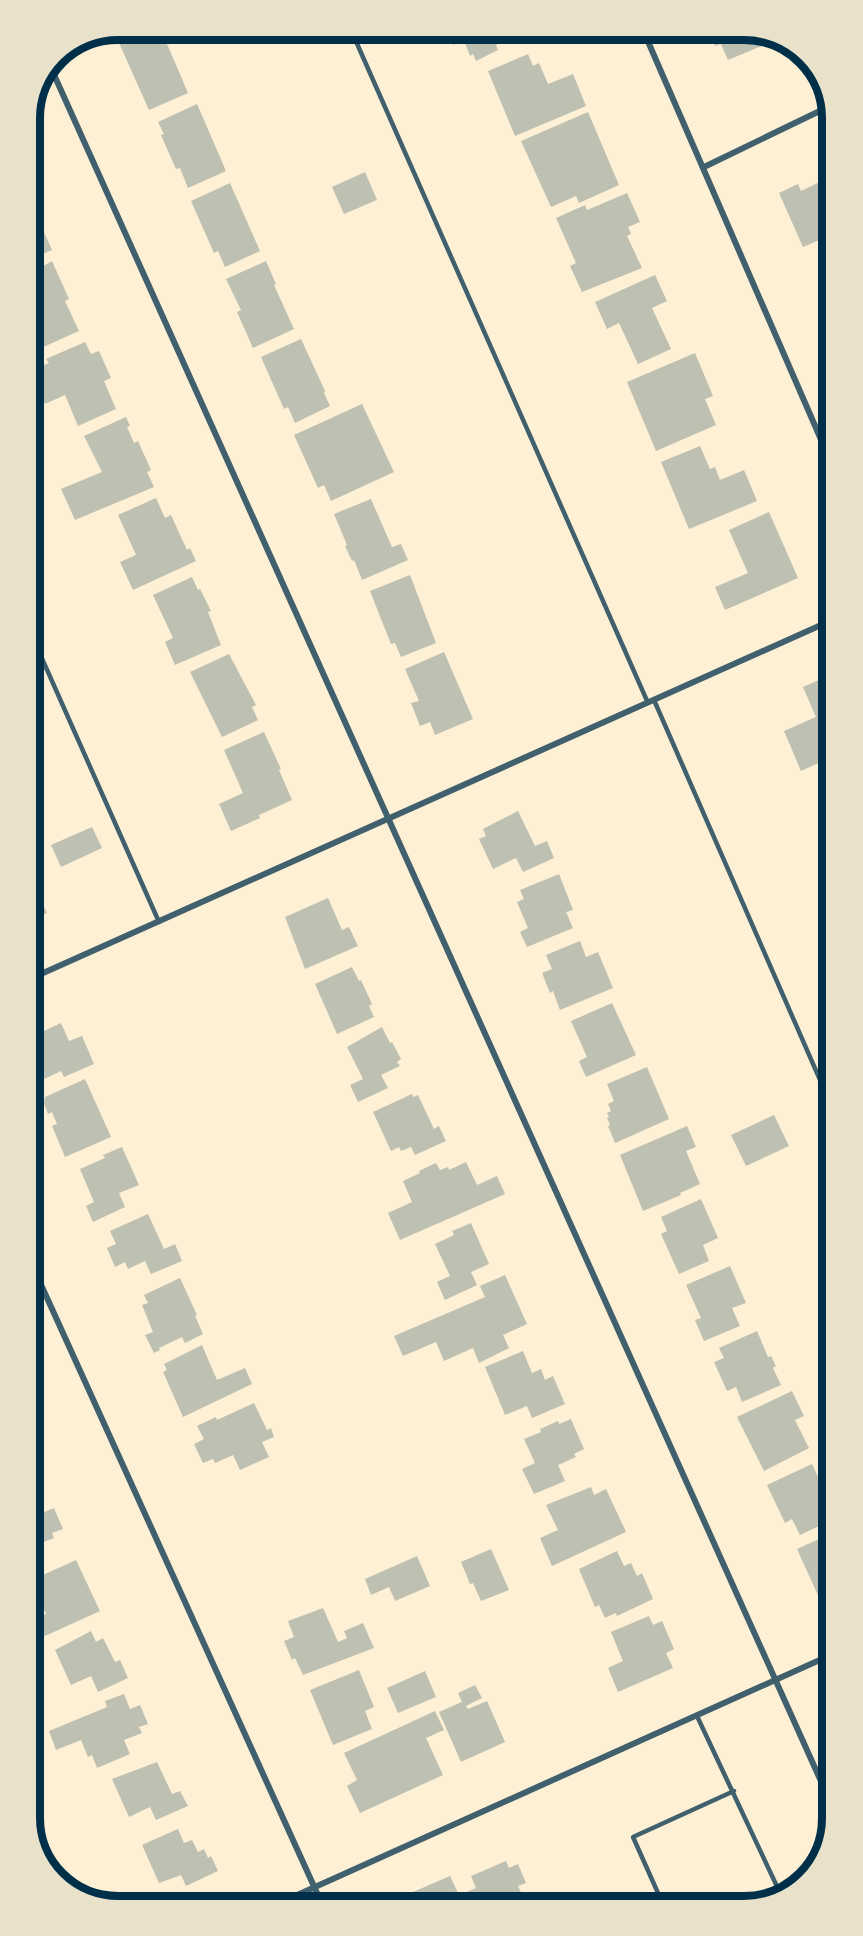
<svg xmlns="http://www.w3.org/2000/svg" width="863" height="1936" font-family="Manrope,sans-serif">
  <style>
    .building { fill: #bec0b2 }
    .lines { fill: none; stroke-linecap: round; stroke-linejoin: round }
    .service { stroke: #3f606c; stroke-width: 4.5 }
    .minor { stroke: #3f606c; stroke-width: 6 }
    .rim { fill: none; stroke: #003049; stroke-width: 8 }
  </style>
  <rect width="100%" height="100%" fill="#fdf0d5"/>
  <!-- building -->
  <g class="building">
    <path d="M150,30H161L188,93L149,110L119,43Z"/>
    <path d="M506,30L499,33L503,42L496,45L498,50L476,61L473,54L470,56L464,40L453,45L446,31Z"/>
    <path d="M524,30H558L529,42Z"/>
    <path d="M709,30H750L776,40L728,60L721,44L715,46Z"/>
    <path d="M528,54L533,66L539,63L548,84L573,74L586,106L515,136L488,71Z"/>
    <path d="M197,104L226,171L188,188L180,168L176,169L161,135L164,134L158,122Z"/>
    <path d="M588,112L619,185L579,203L576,196L551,207L521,141Z"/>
    <path d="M365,172L377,200L344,214L332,187Z"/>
    <path d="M828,178L829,236L803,247L779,193L798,184L801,191Z"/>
    <path d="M230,183L260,251L225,267L218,251L214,253L191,201Z"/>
    <path d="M627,193L640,222L628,227L631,234L627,236L642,268L582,292L570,266L576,263L556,218L585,205L587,210Z"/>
    <path d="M30,209L32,213L35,212L52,250L31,259Z"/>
    <path d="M52,261L69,299L65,301L79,331L41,348L31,325V273Z"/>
    <path d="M266,261L276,284L274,285L294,329L253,348L237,312L241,310L226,279Z"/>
    <path d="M655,275L667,301L652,308L671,349L638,364L619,323L607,329L595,302Z"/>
    <path d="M301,339L325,391L324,393L330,406L295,423L288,407L284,409L261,357Z"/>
    <path d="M85,342L91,354L99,351L111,378L104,381L116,409L78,426L65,395L45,404L31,371L49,363L46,359Z"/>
    <path d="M695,353L713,396L705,399L716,425L656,451L627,382Z"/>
    <path d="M362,404L394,472L331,501L324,485L318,488L294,435Z"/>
    <path d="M126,417L130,426L127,427L134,443L138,441L151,470L147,472L154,487L75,520L61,489L102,472L84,436Z"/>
    <path d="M700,446L710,469L715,467L720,480L744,470L757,501L689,529L661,462Z"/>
    <path d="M156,498L165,518L171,515L187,550L190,548L196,561L133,590L120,562L136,555L118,515Z"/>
    <path d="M371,499L392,547L401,544L408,560L362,580L354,560L352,561L345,546L347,545L334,514Z"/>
    <path d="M769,512L798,578L725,610L715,587L748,573L729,530Z"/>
    <path d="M410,575L436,643L401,657L395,643L391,644L370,591Z"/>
    <path d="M192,577L198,590L200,589L211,611L208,612L221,645L175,665L165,642L173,638L153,595Z"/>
    <path d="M444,652L473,719L435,735L430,722L420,726L411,703L419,701L405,669Z"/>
    <path d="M229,654L256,705L252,707L258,720L222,737L190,672Z"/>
    <path d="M830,675V758L801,771L784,731L816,717L803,687Z"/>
    <path d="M264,732L281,769L279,770L292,800L259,815L260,818L231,831L219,804L243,793L224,750Z"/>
    <path d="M830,768V789L822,772Z"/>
    <path d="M518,811L535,846L547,841L554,858L523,872L516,858L493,869L479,839L486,836L483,829Z"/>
    <path d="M92,827L102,848L61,867L51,845Z"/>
    <path d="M559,874L573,910L566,912L573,928L527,947L520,932L528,928L517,902L524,899L520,890Z"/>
    <path d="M32,880L47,913L32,919Z"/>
    <path d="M328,898L342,930L349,927L358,946L305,969L285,917Z"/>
    <path d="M580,941L586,957L598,952L613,988L560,1010L553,991L550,993L542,973L552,969L546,955Z"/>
    <path d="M352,967L359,981L361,980L372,1004L369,1006L374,1017L337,1034L315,984Z"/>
    <path d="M612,1003L636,1055L586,1077L579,1061L587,1057L571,1021Z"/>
    <path d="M61,1023L69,1041L82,1036L94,1064L64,1077L61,1071L42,1080L36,1067L33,1068V1036Z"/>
    <path d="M382,1027L390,1043L392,1042L401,1059L397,1062L400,1066L381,1075L388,1088L358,1102L350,1085L363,1079L347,1047Z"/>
    <path d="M647,1067L669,1119L615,1143L608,1126L610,1125L607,1118L609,1117L607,1113L611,1111L608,1104L614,1101L607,1084Z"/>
    <path d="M85,1079L111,1137L65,1157L52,1126L57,1124L52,1112L48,1114L44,1103L45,1097Z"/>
    <path d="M412,1094L413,1097L418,1095L434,1129L439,1126L446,1141L415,1155L411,1147L401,1151L399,1147L391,1151L373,1112Z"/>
    <path d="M774,1115L789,1146L746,1166L731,1135Z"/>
    <path d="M687,1126L696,1147L686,1151L700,1184L680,1193L681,1195L643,1211L620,1155Z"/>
    <path d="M122,1147L139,1185L119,1193L125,1207L93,1222L86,1206L94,1202L80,1169L105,1158L103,1155Z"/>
    <path d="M466,1162L477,1185L497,1176L505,1194L400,1240L388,1213L412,1202L403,1181L420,1173L419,1171L436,1163L440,1170L448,1167L449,1170Z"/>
    <path d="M701,1199L718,1238L703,1245L709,1261L679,1274L661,1234L667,1231L661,1217Z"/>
    <path d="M148,1214L164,1249L175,1244L182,1261L151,1274L145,1261L128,1269L125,1262L115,1267L107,1248L116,1244L110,1231Z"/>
    <path d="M471,1223L489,1264L471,1272L477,1285L445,1300L437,1282L450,1276L435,1244L454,1235L452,1231Z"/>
    <path d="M730,1266L746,1303L732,1308L740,1326L704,1341L695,1320L701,1318L686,1285Z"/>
    <path d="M505,1275L527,1324L503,1335L509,1348L479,1363L473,1348L444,1361L436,1342L403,1356L394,1336L485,1297L480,1286Z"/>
    <path d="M180,1278L197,1315L195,1316L203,1334L185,1343L182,1337L159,1348L160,1350L154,1353L145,1335L153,1332L142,1305L148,1303L144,1295Z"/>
    <path d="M757,1331L768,1357L771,1356L776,1366L773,1368L781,1385L742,1402L736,1387L727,1391L714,1362L724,1358L719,1348Z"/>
    <path d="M202,1345L217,1380L245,1368L252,1384L183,1417L163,1372L167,1370L164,1364Z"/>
    <path d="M523,1351L532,1373L541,1369L545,1380L553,1376L565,1404L532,1418L527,1406L505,1415L485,1367Z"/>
    <path d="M792,1391L804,1416L795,1420L809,1448L764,1471L737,1417Z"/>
    <path d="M254,1403L267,1430L271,1428L274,1437L262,1442L269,1457L240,1470L233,1455L215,1463L213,1459L203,1463L194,1444L204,1439L197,1426L216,1417L217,1420Z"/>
    <path d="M571,1419L584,1449L574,1454L576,1457L558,1465L565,1481L534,1494L522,1469L535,1463L524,1439L541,1432L540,1429L558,1421L559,1424Z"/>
    <path d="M812,1464L832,1507V1520L800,1535L792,1519L785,1523L767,1485Z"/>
    <path d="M34,1467L40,1481L34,1484Z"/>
    <path d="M591,1487L594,1495L606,1489L626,1532L552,1566L540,1538L558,1530L546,1505Z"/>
    <path d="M34,1497H36L42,1513L54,1508L63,1529L52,1533L54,1538L36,1545L43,1560L34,1564Z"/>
    <path d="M832,1533V1597L821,1602L797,1549Z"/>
    <path d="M491,1549L509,1590L481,1601L473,1583L470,1584L461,1562Z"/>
    <path d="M617,1551L624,1566L631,1563L637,1576L642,1573L653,1599L617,1616L616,1613L605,1618L599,1605L595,1607L579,1569Z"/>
    <path d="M417,1556L430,1586L395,1601L389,1587L371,1595L365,1579Z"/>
    <path d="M76,1560L100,1611L34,1641V1620L46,1614L34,1587V1579Z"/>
    <path d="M323,1608L338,1642L347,1638L344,1631L363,1623L374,1648L303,1675L295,1658L292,1660L284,1641L294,1637L288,1621Z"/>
    <path d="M649,1616L653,1625L662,1621L674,1649L666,1653L673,1668L618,1692L608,1668L623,1661L611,1632Z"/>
    <path d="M91,1631L96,1642L103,1638L115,1662L120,1660L128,1678L98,1692L91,1676L71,1685L55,1650Z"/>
    <path d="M359,1670L374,1707L365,1711L372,1729L333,1745L310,1690Z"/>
    <path d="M425,1671L436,1697L398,1713L387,1688Z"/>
    <path d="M475,1685L482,1698L466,1706L468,1709L487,1701L505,1742L461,1762L439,1712L462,1702L458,1693Z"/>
    <path d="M124,1694L130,1709L140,1705L148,1724L139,1727L142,1733L124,1740L130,1754L97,1768L92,1755L88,1757L81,1740L56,1750L49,1731L107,1707L105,1701Z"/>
    <path d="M435,1711L444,1730L426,1738L443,1775L360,1813L347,1786L357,1780L344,1753Z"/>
    <path d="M157,1762L172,1794L180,1791L188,1806L156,1820L150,1807L129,1817L112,1779Z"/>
    <path d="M178,1829L184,1843L192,1840L198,1852L204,1849L208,1858L211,1856L218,1871L186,1886L181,1875L159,1883L142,1845Z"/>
    <path d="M506,1861L509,1868L518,1864L526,1883L518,1886L526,1903L418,1904L413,1892L450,1876L459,1895L476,1888L471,1876Z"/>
  </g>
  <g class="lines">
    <!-- service -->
    <g class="service">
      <path d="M351,30L648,703"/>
      <path d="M32,636L159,922"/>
      <path d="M654,700L831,1105"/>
      <path d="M697,1716L781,1895"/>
      <path d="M662,1902L633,1837L734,1791"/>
    </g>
    <!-- minor -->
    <g class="minor">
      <path d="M643,30L829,458"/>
      <path d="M51,68L833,1808"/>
      <path d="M704,167L828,107"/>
      <path d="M32,978L830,621"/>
      <path d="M33,1267L322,1904"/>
      <path d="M275,1905L833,1654"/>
    </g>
  </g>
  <!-- crop -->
  <path d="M0 0H863V1936H0ZM118 40H744A78 78 0 0 1 822 118V1818A78 78 0 0 1 744 1896H118A78 78 0 0 1 40 1818V118A78 78 0 0 1 118 40Z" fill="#e9e1ca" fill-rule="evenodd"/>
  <path class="rim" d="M118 40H744A78 78 0 0 1 822 118V1818A78 78 0 0 1 744 1896H118A78 78 0 0 1 40 1818V118A78 78 0 0 1 118 40Z"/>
</svg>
